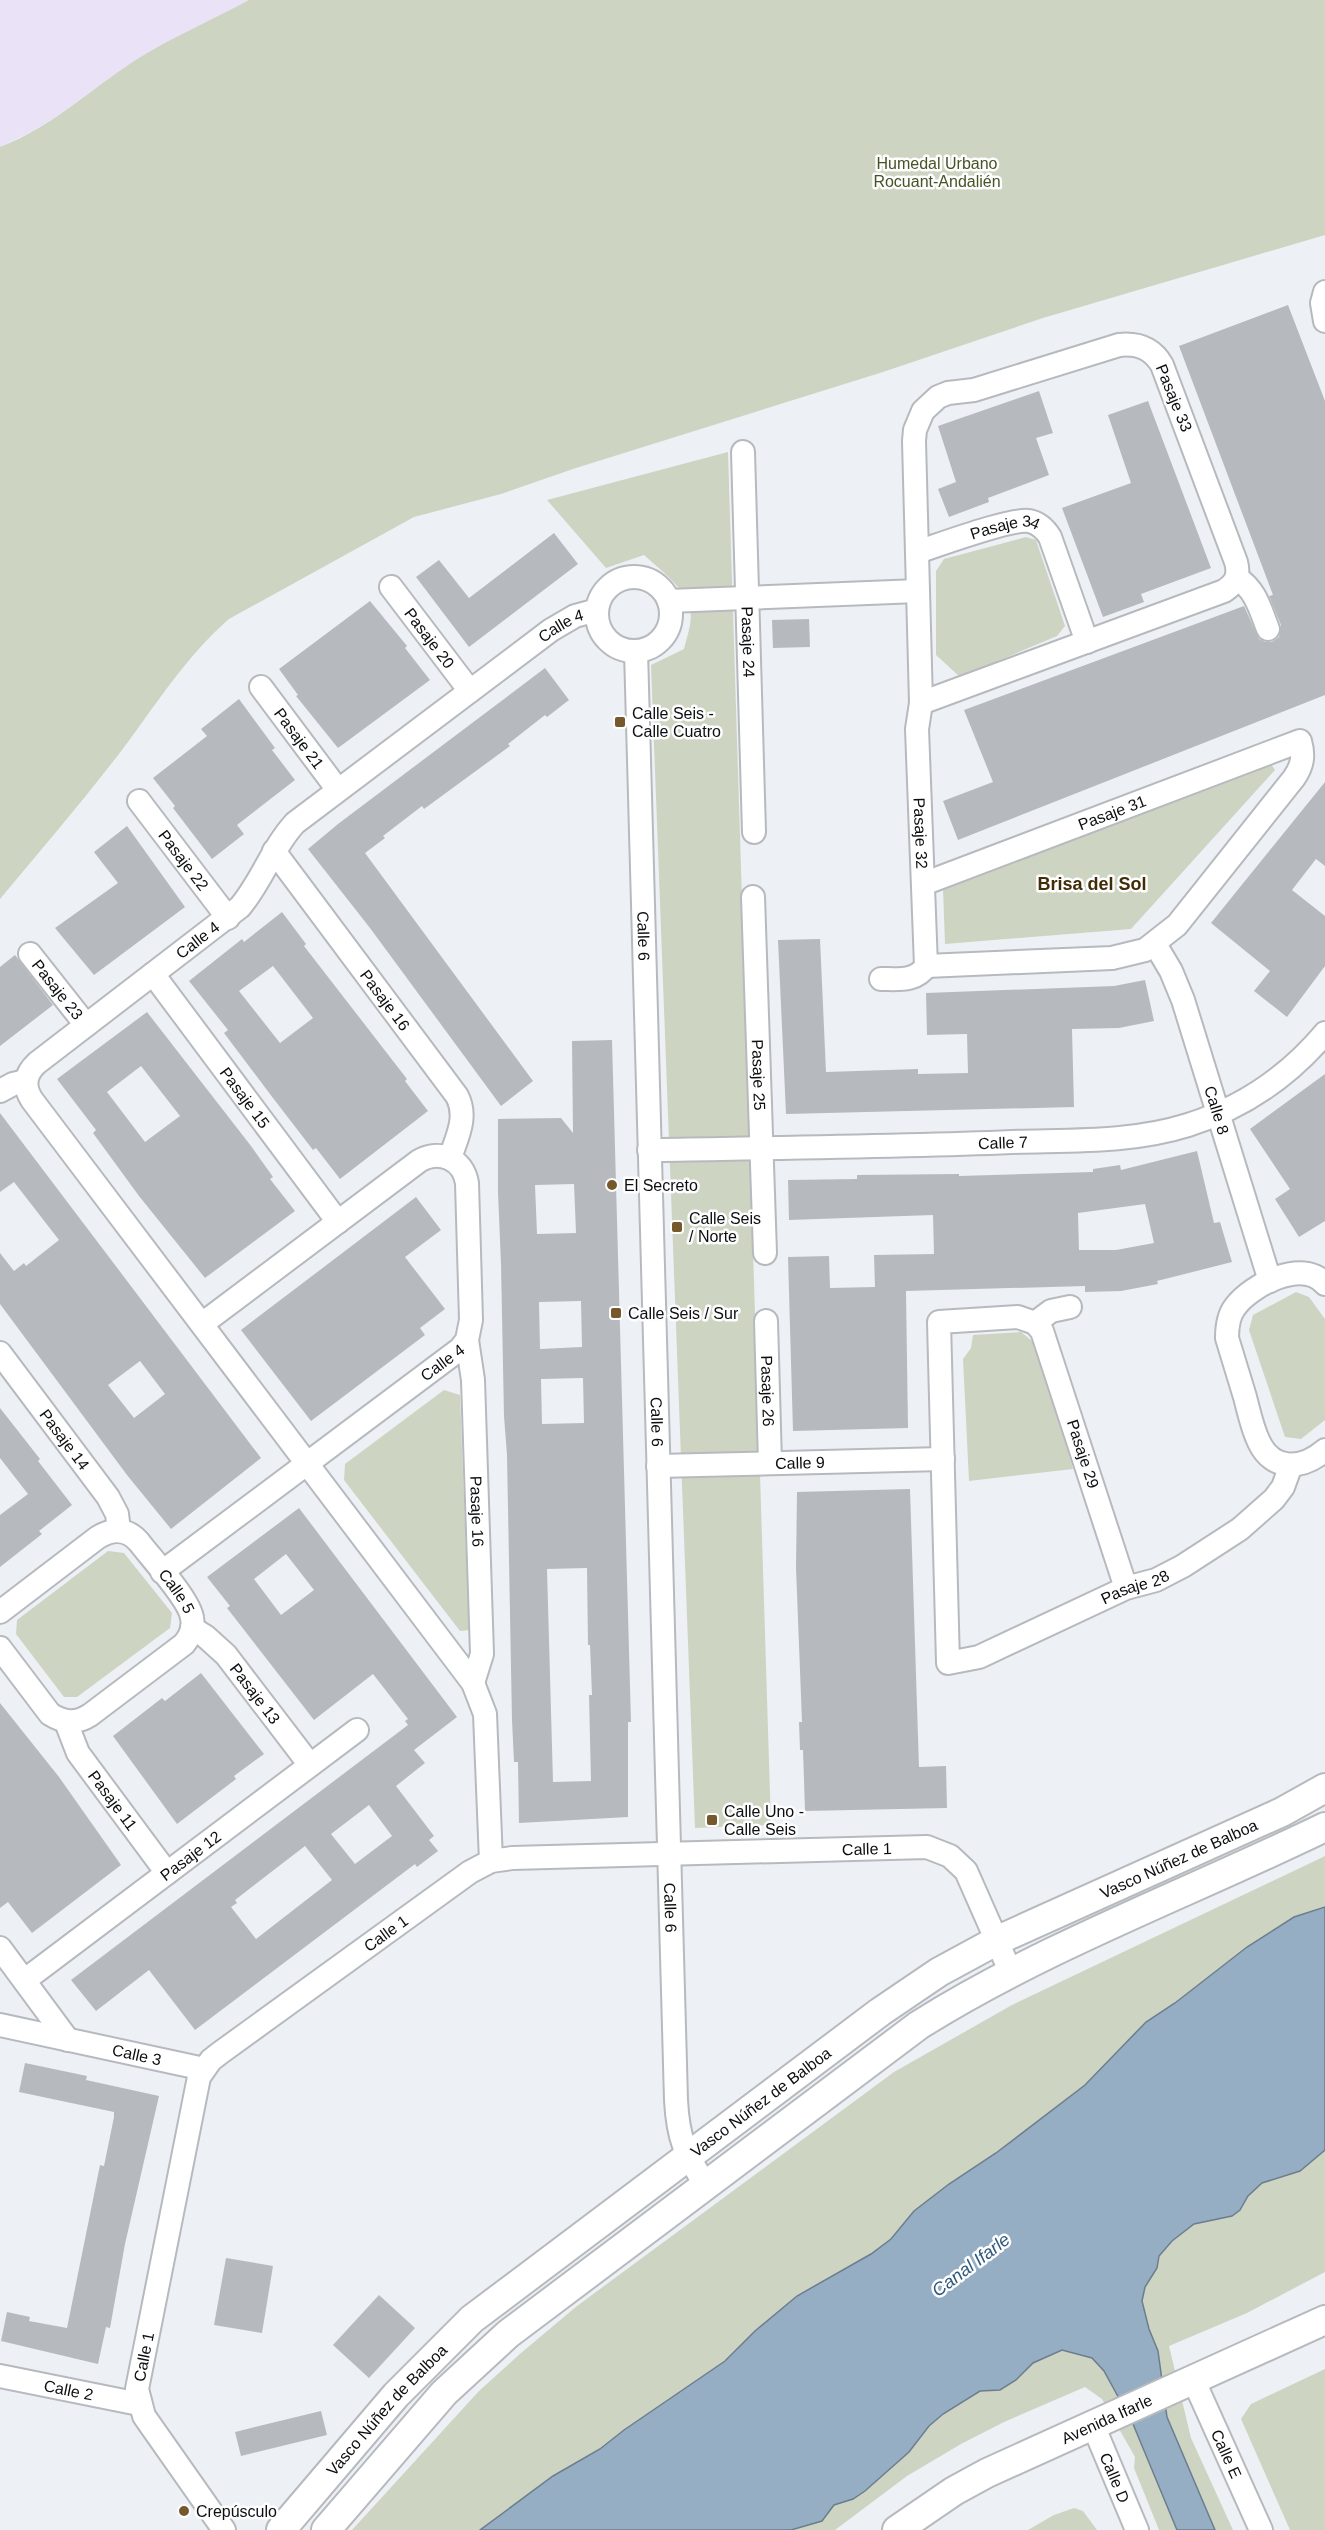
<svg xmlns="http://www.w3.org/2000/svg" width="1325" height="2530" font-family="Helvetica,sans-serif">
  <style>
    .industrial { fill: #eae2f7 }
    .green { fill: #ced4c2 }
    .water { fill: #95aec4; stroke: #6c7e8e; stroke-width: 1.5 }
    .building { fill: #b6babe; fill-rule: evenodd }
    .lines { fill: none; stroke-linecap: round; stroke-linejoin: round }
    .minor-casing { stroke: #b6babe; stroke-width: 26 }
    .tertiary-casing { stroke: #b6babe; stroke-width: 32 }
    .minor { stroke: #fff; stroke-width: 22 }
    .tertiary { stroke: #fff; stroke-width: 28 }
    .poi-dot { fill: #75582c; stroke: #fdfdfe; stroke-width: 2 }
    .labels { text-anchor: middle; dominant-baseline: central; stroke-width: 5; stroke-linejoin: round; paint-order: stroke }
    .park-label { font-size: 16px; fill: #465425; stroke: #fdfdfe }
    .street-label { font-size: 16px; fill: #0d0e10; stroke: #fdfdfe }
    .poi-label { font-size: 16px; fill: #0d0e10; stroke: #fdfdfe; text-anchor: start }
    .neighbourhood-label { font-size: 18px; font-weight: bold; fill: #422c06; stroke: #fdfdfe }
    .water-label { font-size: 18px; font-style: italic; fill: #2f587a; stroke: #fdfdfe }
  </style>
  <rect width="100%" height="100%" fill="#edf1f5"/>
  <!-- industrial -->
  <path class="industrial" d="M0,0H249L146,53L74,105L38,128L0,147Z"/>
  <!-- green -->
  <g class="green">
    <path d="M249,0H1325V235L1043,318L883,372L576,468L501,494L414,517L229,619C187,655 155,706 122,750C83,801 41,850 0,899V147C55,126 97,83 147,53C180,34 215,18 249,0Z"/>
    <path d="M728,452L771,1825L695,1828L651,665L684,649C687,636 693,621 690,608C688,591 656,566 644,555L606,568L547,500Z"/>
    <path d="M1026,537L1036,540L1065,626L1057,636L960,677L936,655V571L944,559Z"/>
    <path d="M1269,761L1275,770L1131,929L945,944L943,888Z"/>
    <path d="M1296,1292L1309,1297L1325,1319V1420L1301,1439L1285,1437L1249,1330L1253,1315Z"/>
    <path d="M1021,1332L1037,1345L1073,1469L969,1481L963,1359L971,1348L973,1335Z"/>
    <path d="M444,1390L460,1395L469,1630L460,1631L344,1480L345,1464Z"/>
    <path d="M108,1551L124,1553L172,1613L170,1628L77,1697H64L16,1634L17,1620Z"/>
    <path d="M1325,1856V2272L1247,2313L1169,2346L1191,2438L1233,2530H1159L1134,2468L1135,2457L1102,2399L1085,2387L1004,2422L961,2444L907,2476L835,2530H352L479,2391L521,2353L577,2306L894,2072L1012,2005Z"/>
    <path d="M1325,2369V2530H1290L1241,2419L1251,2404Z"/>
    <path d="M1074,2508L1083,2511L1097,2530H1028L1054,2515Z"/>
  </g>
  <!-- water -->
  <path class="water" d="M1325,1907V2150L1300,2171L1262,2183L1248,2196L1240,2210L1232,2216L1194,2224L1172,2241L1159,2256L1157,2268L1145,2287L1142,2301L1149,2329L1158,2351L1167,2417L1215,2530H1177L1133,2424L1104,2371L1092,2358L1062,2350L1033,2363L1016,2380L1000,2390L980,2391L943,2414L929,2426L909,2452L865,2491L853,2499L834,2505L822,2521L791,2530H480L553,2476L600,2449L624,2430L725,2361L755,2331L797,2296L871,2254L891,2239L914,2211L949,2184L996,2153L1085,2085L1146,2022L1175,2003L1247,1947L1294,1917Z"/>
  <!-- building -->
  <g class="building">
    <path d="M1288,305L1325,401V695L958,840L943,801L993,782L964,710L1244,606L1259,639L1265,642H1272L1279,637L1281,625L1269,596L1273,595L1179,346Z"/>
    <path d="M1039,391L1053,433L1036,438L1049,475L988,498L989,502L949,517L938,489L956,482L938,426Z"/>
    <path d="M1148,401L1211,568L1141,594L1144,602L1103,617L1062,508L1131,483L1108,415Z"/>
    <path d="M554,533L578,564L469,647L416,577L439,560L469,598Z"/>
    <path d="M370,601L407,646L405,648L430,680L338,748L296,696L298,695L279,669Z"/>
    <path d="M809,619L810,647L773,648L772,620Z"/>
    <path d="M545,668L569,700L547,717L545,715L508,744L510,746L424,809L422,806L383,836L385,838L365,853L533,1081L501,1106L370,928L308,849L338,824Z"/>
    <path d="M239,699L275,748L272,750L295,780L237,825L244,834L212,859L173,808L175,806L153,778L207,736L201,729Z"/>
    <path d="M1325,782V866L1316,859L1292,890L1325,916V966L1287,1017L1254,991L1270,971L1211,923Z"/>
    <path d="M127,826L185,907L94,975L55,928L118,883L94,852Z"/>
    <path d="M282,912L306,944L304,946L407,1079L405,1081L428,1111L340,1179L316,1148L313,1150L273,1098L224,1033L228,1030L189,981L242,939L244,942ZM273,966L313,1018L280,1043L239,991Z"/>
    <path d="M820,939L826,1072L918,1069V1074L968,1073L967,1034L927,1035L926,993L1114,986L1145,980L1154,1021L1119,1028L1072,1029L1074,1107L786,1114L778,940Z"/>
    <path d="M15,955L53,1005L0,1046V967Z"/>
    <path d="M147,1012L251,1146L273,1177L270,1179L295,1211L205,1278L139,1196L93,1133L96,1130L57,1079ZM141,1066L180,1116L145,1142L107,1092Z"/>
    <path d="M612,1040L631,1722H628V1817L519,1823L518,1762H514L512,1720L507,1455L504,1416L501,1264L498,1193V1119L561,1118L573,1133L572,1041ZM574,1184L576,1233L537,1234L535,1185ZM581,1301L582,1347L540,1349L539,1302ZM583,1378L584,1423L542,1424L541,1379ZM587,1568L588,1645H590L592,1695H589L591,1781L553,1782L547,1569Z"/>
    <path d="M1325,1074V1221L1299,1237L1275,1199L1290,1189L1250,1129Z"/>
    <path d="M0,1113L261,1458L171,1529L127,1475L0,1304V1253L14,1271L24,1263L26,1266L59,1240L14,1182L0,1192ZM140,1361L165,1394L134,1418L108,1385Z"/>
    <path d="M1197,1151L1214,1223L1220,1222L1232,1262L1157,1281L1158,1284L1121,1291L1085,1292V1286L906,1291L908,1428L793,1431L788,1257L829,1256L830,1288L875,1287L874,1255L934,1254L933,1215L789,1220L788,1180L857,1179V1175L959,1174V1176L1093,1172V1169L1120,1165L1121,1170ZM1145,1204L1154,1243L1116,1250H1079L1078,1213Z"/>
    <path d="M416,1197L441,1230L405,1257L445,1309L420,1328L425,1335L311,1421L241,1330Z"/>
    <path d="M0,1408L40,1459L38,1461L72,1505L39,1531L42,1534L0,1567V1515L28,1494L0,1458Z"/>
    <path d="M910,1489L919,1767L946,1766L947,1808L805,1811L803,1750H800L799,1722H802L796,1568L797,1492Z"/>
    <path d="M299,1508L457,1717L414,1750L425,1763L396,1786L434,1836L429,1840L438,1851L417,1867L415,1864L195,2030L149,1970L96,2011L71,1980L408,1725L405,1721L408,1719L373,1674L314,1720L227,1608L230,1606L207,1577ZM286,1554L314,1590L281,1615L254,1579ZM369,1805L392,1836L355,1864L331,1834ZM305,1846L332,1880L256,1939L231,1907L237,1903L235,1900Z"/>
    <path d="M201,1673L264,1754L234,1776L236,1779L177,1824L113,1736L162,1698L165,1701Z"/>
    <path d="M0,1703L59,1777L121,1865L32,1933L8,1902L0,1908Z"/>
    <path d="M25,2063L87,2076L86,2080L159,2096L125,2244L110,2328L106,2327L98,2364L1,2341L7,2312L30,2317L29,2321L67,2328L100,2165L104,2166L114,2117V2112L19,2092Z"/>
    <path d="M226,2258L273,2266L262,2333L214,2325Z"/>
    <path d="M379,2295L415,2328L369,2378L333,2345Z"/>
    <path d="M321,2411L327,2435L241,2456L235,2432Z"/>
  </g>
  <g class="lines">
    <defs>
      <g id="minor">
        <path d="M1325,292L1322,303L1325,321"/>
        <path id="s1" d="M743,452L754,832"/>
        <path id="s2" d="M917,552C939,545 1011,518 1029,521C1039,523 1045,529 1050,537L1087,642"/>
        <circle cx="634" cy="614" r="37"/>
        <path d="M1237,578C1256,590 1260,609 1268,629"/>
        <path id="s3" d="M391,587L470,691"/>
        <path d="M669,601L918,591"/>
        <path id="s4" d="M636,651L676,2100C678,2139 685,2153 705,2184"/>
        <path id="s5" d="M261,687L338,790"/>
        <path id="s6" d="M921,703L1224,591C1235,584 1240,576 1236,562L1162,365C1152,348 1138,343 1119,345L974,390L948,393L938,397L923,411L915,430L914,441L921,703L917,729L926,966"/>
        <path id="s7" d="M139,801L228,918"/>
        <path id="s8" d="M274,851L457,1096C468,1117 457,1137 450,1158"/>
        <path id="s9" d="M923,884L1300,741C1304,755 1303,765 1294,778L1177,925L1145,950L1112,958L926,966"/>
        <path id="s10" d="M753,897L765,1253"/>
        <path id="s11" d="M1155,944L1171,971L1183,1000L1270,1281"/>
        <path id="s12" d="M30,954L86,1025"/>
        <path id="s13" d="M153,974L338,1222"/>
        <path d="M881,979C898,979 916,982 926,966"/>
        <path d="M0,1091L13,1084L26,1081"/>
        <path id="s14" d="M649,1150C770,1148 891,1147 1012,1142C1070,1140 1131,1143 1188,1125C1242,1108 1288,1077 1325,1033"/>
        <path d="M1325,1284C1303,1258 1251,1285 1235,1307C1228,1316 1227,1327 1227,1338C1233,1358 1239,1377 1245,1397C1249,1412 1252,1428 1259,1442C1273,1472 1303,1469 1325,1450"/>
        <path id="s15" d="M766,1321L770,1463"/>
        <path d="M1035,1323L1051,1311L1070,1307"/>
        <path id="s16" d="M467,1340L473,1380L482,1654L473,1683"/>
        <path id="s17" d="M0,1353L108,1497L117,1514L119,1530"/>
        <path id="s18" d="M658,1466L943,1459"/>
        <path id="s19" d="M162,1572L460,1349L467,1340L471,1320L467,1183C463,1159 440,1149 419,1161L202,1324"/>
        <path id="s20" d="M1126,1588L1042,1331L1035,1323L1018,1317L939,1322L948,1663L979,1657L1126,1588L1156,1580L1183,1566L1240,1529L1274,1499L1283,1487L1291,1465"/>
        <path id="s21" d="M0,1612L97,1538C112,1528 127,1528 139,1542C151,1558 190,1600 192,1618C194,1628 190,1637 184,1644L90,1715C76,1724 64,1723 50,1714L0,1648"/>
        <path id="s22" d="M192,1628L205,1636L226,1655L310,1765"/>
        <path id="s23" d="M66,1722L78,1753L167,1873"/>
        <path id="s24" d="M491,1861L485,1714L473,1683L32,1100C23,1086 25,1074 37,1063L240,907C262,881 272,848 295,823L551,630L575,616L597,610"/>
        <path d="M0,1948L68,2040"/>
        <path id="s25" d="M25,1980L357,1730"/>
        <path id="s26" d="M0,2025L204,2069"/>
        <path id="s27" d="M0,2376L139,2404"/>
        <path id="s28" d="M1193,2379L1261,2530"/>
        <path id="s29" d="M1093,2425L1137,2530"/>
        <path id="s30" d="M224,2530L144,2416L137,2389L199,2077L211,2060L220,2053L470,1872L491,1861L512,1858L927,1847L950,1856L966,1871L1011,1973"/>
      </g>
      <g id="tertiary">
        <path id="s31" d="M281,2530L396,2395L472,2319L880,2012L939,1972L998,1940L1282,1812L1325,1788"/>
        <path d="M326,2530L444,2393L508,2334L919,2025C1045,1946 1191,1892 1325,1827"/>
        <path id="s32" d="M897,2530L954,2491L987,2473L1325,2320"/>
      </g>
    </defs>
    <!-- minor casing -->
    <use href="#minor" class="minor-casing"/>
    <!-- tertiary casing -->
    <use href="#tertiary" class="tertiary-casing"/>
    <!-- minor -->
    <use href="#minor" class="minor"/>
    <!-- tertiary -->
    <use href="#tertiary" class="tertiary"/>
  </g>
  <!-- markers -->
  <g class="poi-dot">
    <rect x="614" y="716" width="12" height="12" rx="3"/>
    <circle cx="612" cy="1185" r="6"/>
    <rect x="671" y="1221" width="12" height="12" rx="3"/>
    <rect x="610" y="1307" width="12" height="12" rx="3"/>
    <rect x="706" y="1814" width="12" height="12" rx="3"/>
    <circle cx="184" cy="2511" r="6"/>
  </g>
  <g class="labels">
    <!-- park labels -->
    <g class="park-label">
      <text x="937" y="163">Humedal Urbano<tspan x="937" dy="18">Rocuant-Andalién</tspan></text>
    </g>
    <!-- street labels -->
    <g class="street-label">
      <text transform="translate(1174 398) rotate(68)">Pasaje 33</text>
      <text stroke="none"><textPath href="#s2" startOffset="92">Pasaje 34</textPath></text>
      <text stroke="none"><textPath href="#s24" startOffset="1641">Calle 4</textPath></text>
      <text stroke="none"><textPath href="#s3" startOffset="64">Pasaje 20</textPath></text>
      <text stroke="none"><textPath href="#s1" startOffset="190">Pasaje 24</textPath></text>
      <text stroke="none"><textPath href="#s5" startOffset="64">Pasaje 21</textPath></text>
      <text stroke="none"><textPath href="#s9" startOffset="202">Pasaje 31</textPath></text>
      <text stroke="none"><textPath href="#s6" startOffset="1252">Pasaje 32</textPath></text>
      <text stroke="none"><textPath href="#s7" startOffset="74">Pasaje 22</textPath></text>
      <text stroke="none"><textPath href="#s4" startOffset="285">Calle 6</textPath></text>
      <text stroke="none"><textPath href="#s24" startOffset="1155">Calle 4</textPath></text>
      <text stroke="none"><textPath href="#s12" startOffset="45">Pasaje 23</textPath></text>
      <text stroke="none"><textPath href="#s8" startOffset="186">Pasaje 16</textPath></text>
      <text stroke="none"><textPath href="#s10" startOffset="178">Pasaje 25</textPath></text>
      <text stroke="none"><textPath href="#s13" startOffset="154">Pasaje 15</textPath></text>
      <text stroke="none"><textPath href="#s11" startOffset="178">Calle 8</textPath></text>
      <text stroke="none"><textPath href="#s14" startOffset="354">Calle 7</textPath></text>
      <text stroke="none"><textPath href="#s19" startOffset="350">Calle 4</textPath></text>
      <text stroke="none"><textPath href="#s15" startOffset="70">Pasaje 26</textPath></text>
      <text stroke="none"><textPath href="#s4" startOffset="771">Calle 6</textPath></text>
      <text stroke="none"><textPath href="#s17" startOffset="108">Pasaje 14</textPath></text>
      <text transform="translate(1083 1454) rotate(72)">Pasaje 29</text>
      <text stroke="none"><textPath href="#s18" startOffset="142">Calle 9</textPath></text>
      <text stroke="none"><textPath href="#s16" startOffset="172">Pasaje 16</textPath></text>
      <text stroke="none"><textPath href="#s20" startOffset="922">Pasaje 28</textPath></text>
      <text stroke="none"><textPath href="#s21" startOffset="231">Calle 5</textPath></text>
      <text stroke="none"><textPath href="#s22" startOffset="92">Pasaje 13</textPath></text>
      <text stroke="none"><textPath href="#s23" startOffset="92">Pasaje 11</textPath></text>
      <text stroke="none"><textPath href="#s30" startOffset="1226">Calle 1</textPath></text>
      <text stroke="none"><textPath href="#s25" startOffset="207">Pasaje 12</textPath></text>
      <text stroke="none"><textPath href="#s31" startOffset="1132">Vasco Núñez de Balboa</textPath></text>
      <text stroke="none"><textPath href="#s4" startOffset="1257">Calle 6</textPath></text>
      <text stroke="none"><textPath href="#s30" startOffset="722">Calle 1</textPath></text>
      <text stroke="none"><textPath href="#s26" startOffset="140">Calle 3</textPath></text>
      <text stroke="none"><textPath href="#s31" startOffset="646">Vasco Núñez de Balboa</textPath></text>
      <text stroke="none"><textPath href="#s30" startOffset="200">Calle 1</textPath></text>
      <text stroke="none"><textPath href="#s27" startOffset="70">Calle 2</textPath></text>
      <text stroke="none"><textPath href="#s31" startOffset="160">Vasco Núñez de Balboa</textPath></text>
      <text stroke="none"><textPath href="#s32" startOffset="238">Avenida Ifarle</textPath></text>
      <text stroke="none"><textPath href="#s28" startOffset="82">Calle E</textPath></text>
      <text stroke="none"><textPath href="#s29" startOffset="57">Calle D</textPath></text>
    </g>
    <!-- poi labels -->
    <g class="poi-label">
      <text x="632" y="713">Calle Seis -<tspan x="632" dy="18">Calle Cuatro</tspan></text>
      <text x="624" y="1185">El Secreto</text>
      <text x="689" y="1218">Calle Seis<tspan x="689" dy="18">/ Norte</tspan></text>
      <text x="628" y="1313">Calle Seis / Sur</text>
      <text x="724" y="1811">Calle Uno -<tspan x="724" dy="18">Calle Seis</tspan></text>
      <text x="196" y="2511">Crepúsculo</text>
    </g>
    <!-- neighbourhood labels -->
    <g class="neighbourhood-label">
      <text x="1092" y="884">Brisa del Sol</text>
    </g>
    <!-- water labels -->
    <g class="water-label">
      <text transform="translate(971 2265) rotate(-37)">Canal Ifarle</text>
    </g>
  </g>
</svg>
